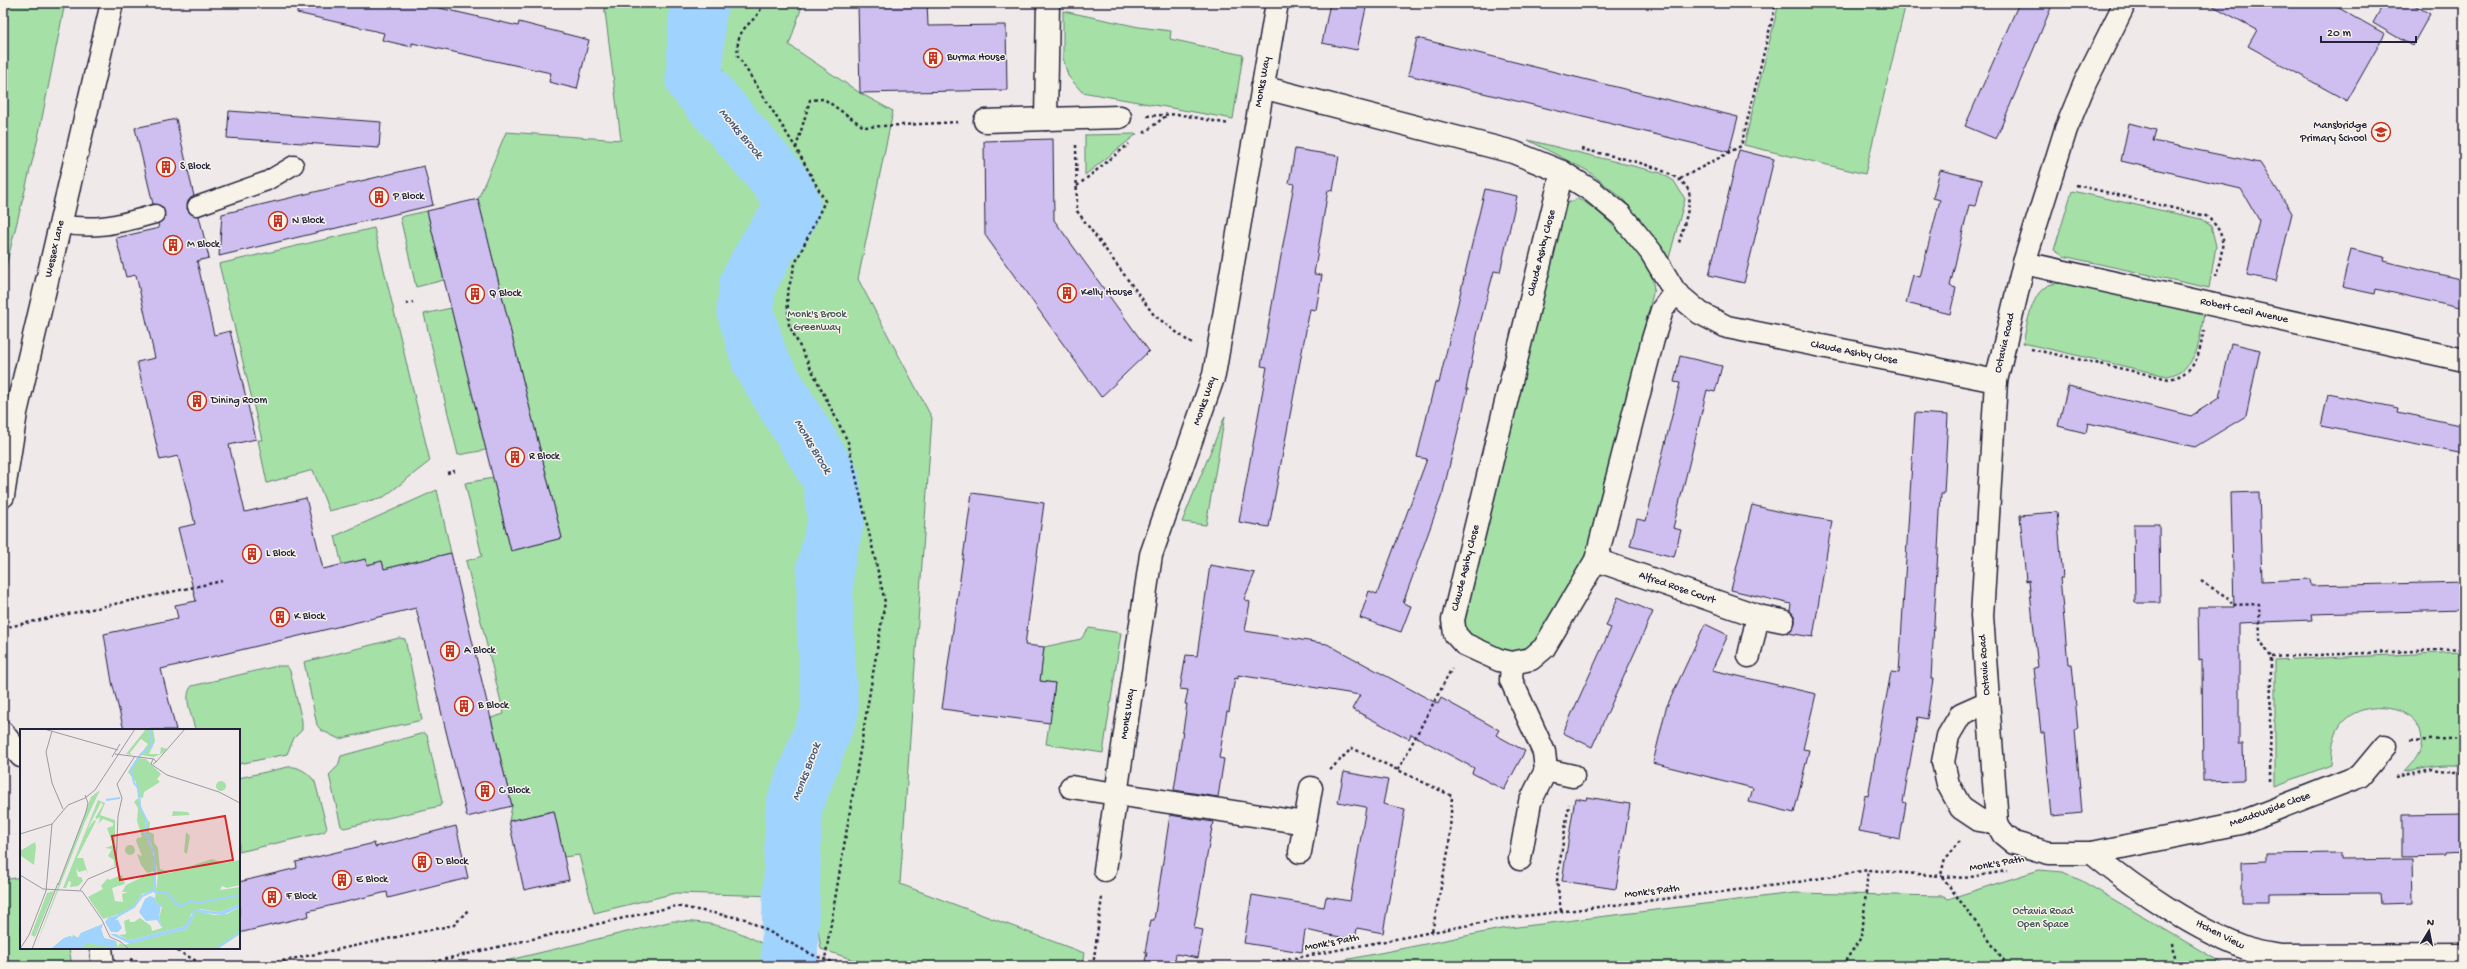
<svg xmlns="http://www.w3.org/2000/svg" width="2467" height="969" font-family="'Gochi Hand',sans-serif">
  <style>
    .green { fill: #a5e0a7; stroke: #648171 }
    .lines { fill: none; stroke-linecap: round; stroke-linejoin: round }
    .river { stroke: #a0d3fe; stroke-width: 57 }
    .building { fill: #cfbff1; stroke: #22223b }
    .lane-casing { stroke: #22223b; stroke-width: 21 }
    .street-casing { stroke: #22223b; stroke-width: 25 }
    .secondary-casing { stroke: #22223b; stroke-width: 25 }
    .path { stroke: #22223b; stroke-width: 2.5; stroke-dasharray: 3 3; stroke-linecap: butt }
    .lane { stroke: #f7f3e8; stroke-width: 18 }
    .street { stroke: #f7f3e8; stroke-width: 22 }
    .secondary { stroke: #f7f3e8; stroke-width: 22 }
    .labels { text-anchor: middle; dominant-baseline: central; stroke-width: 3; stroke-linejoin: round; paint-order: stroke }
    .poi-label { font-size: 11px; fill: #22223b; stroke: #f7f3e8; text-anchor: start }
    .street-label { font-size: 11px; fill: #22223b; stroke: #f7f3e8 }
    .park-label { font-size: 11px; fill: #435256; stroke: #f7f3e8 }
    .water-label { font-size: 12px; font-style: italic; fill: #485776; stroke: #f7f3e8 }
    .inset-river { fill: none; stroke: #a0d3fe; stroke-width: 2 }
    .inset-road { fill: none; stroke: #9d99a4; stroke-width: 1 }
    .view { fill: #d62828; fill-opacity: 0.15; stroke: #d62828; stroke-width: 2 }
    .inset-edge { fill: none; stroke: #22223b; stroke-width: 2 }
  </style>
  <rect width="100%" height="100%" fill="#efe9ea"/>
  <filter id="ink" filterUnits="userSpaceOnUse"><feTurbulence type="fractalNoise" baseFrequency=".025" numOctaves="2"/><feDisplacementMap in="SourceGraphic" scale="8" xChannelSelector="R" yChannelSelector="G"/><feConvolveMatrix kernelMatrix="1 2 1 2 8 2 1 2 1" color-interpolation-filters="sRGB"/></filter>
  <g filter="url(#ink)">
    <!-- green -->
    <g class="green">
      <path d="M3,3H65L38,138L3,278Z"/>
      <path d="M604,3H689L685,43V82L737,156L778,201L777,213L727,285L726,311L746,370L812,485L818,523L806,566L815,710L790,765L773,830L776,896L676,893L594,913L579,855L564,857L554,811L509,821L512,806L491,718L504,714L466,561L482,556L465,483L493,478L511,551L562,538L478,199L506,132L621,140Z"/>
      <path d="M721,3H803L789,45L860,93L893,111L858,279L932,418L900,884L1084,953L1082,966H872L821,949L812,893L814,811L850,711L845,574L851,519L845,475L834,450L797,384L785,369L775,361L765,342L759,324L764,285L782,245L796,229L802,214L804,193C789,159 755,138 734,108C721,87 717,27 721,3Z"/>
      <path d="M1779,3H1906L1865,174L1744,145Z"/>
      <path d="M1063,11L1139,27L1171,31L1170,39L1243,55L1233,119L1082,92L1068,76L1063,58Z"/>
      <path d="M1137,134L1085,175V135Z"/>
      <path d="M1528,140L1661,173L1674,181L1685,199L1669,258L1622,198L1588,171Z"/>
      <path d="M2072,191L2201,219L2211,226L2216,246L2209,288L2063,256L2054,250Z"/>
      <path d="M1578,199C1597,205 1646,257 1652,277C1653,280 1653,285 1654,289L1594,536L1590,548L1538,643L1528,650L1514,654L1470,637L1465,630V616L1560,212L1567,203Z"/>
      <path d="M427,211L444,280L416,287L400,217Z"/>
      <path d="M374,228L430,461L384,497L329,511L313,470L267,483L258,440H262L219,264Z"/>
      <path d="M2068,283L2204,314C2199,341 2199,370 2167,376L2023,343C2027,326 2031,289 2052,284C2057,283 2063,284 2068,283Z"/>
      <path d="M451,308L486,450L458,455L424,314Z"/>
      <path d="M1225,416L1206,525L1182,522Z"/>
      <path d="M437,490L451,553L384,569L382,561L367,565L366,559L342,565L335,536Z"/>
      <path d="M1089,628L1121,633L1103,753L1046,744L1055,683L1040,681L1044,647L1081,639Z"/>
      <path d="M399,638L405,639L422,720L339,739L321,730L317,725L304,662Z"/>
      <path d="M2464,652V766C2443,763 2424,767 2404,772C2409,766 2418,758 2420,750C2434,704 2356,693 2338,729C2332,740 2332,752 2331,765L2275,786V660Z"/>
      <path d="M277,666H287L290,671L302,721V730L294,738L287,754L239,764V730H195C193,718 182,696 192,686Z"/>
      <path d="M424,733L427,735L442,802L440,806L344,828L341,826L329,775L338,766L341,756Z"/>
      <path d="M288,767C298,765 310,774 315,782L327,828L324,832L239,852V778Z"/>
      <path d="M2039,870L2063,872L2082,881L2227,966H1314L1501,929L1794,893L1944,896L1948,899Z"/>
      <path d="M21,877V948H69L72,966H3V880Z"/>
      <path d="M673,921C714,922 731,927 767,946L761,966H484Z"/>
    </g>
    <g class="lines">
      <!-- river -->
      <path class="river" d="M701,3L697,17L694,80L783,185L792,203L788,217L768,246L748,283L745,310L760,361L831,479L836,520L825,568V624L830,712L794,806L789,966"/>
    </g>
    <!-- building -->
    <g class="building">
      <path d="M298,3H418L518,26L519,22L589,40L577,89L549,82L551,73L412,43V47L382,40L384,33L297,13Z"/>
      <path d="M858,3H927L928,26L1006,25L1007,90L860,93Z"/>
      <path d="M1330,3H1367L1357,50L1322,43Z"/>
      <path d="M2019,3H2053L1996,139L1965,126Z"/>
      <path d="M2208,3H2330L2385,34L2347,101L2248,46L2257,30Z"/>
      <path d="M2384,3H2411L2430,14L2412,46L2373,23Z"/>
      <path d="M1417,38L1738,117L1729,152L1408,75Z"/>
      <path d="M229,111L381,122L379,148L227,138Z"/>
      <path d="M176,119L194,196L189,200L187,209L191,214L199,216L209,258L197,261L214,335L230,331L256,439L229,445L245,512L306,498L323,569L366,559L367,565L382,561L384,569L451,553L512,806L467,817L416,608L161,669L176,730H124L112,682L104,634L178,618L175,605L196,601L178,528L195,524L178,456L160,460L137,362L155,358L136,275L126,277L116,238L159,228L158,224L165,217L163,207L153,204L135,128Z"/>
      <path d="M2129,123L2156,130L2153,141L2260,163L2292,213L2276,281L2247,275L2259,220L2241,189L2121,161Z"/>
      <path d="M1053,139L1054,220L1149,351L1101,397L985,235L984,141Z"/>
      <path d="M1295,149L1339,156L1333,191L1328,190L1314,274L1322,275L1316,310L1310,309L1269,527L1239,522L1267,367L1261,366L1294,184L1289,183Z"/>
      <path d="M1739,150L1774,159L1744,283L1709,275Z"/>
      <path d="M424,166L433,205L219,256L222,214Z"/>
      <path d="M1940,170L1982,180L1976,206L1969,205L1950,286L1956,288L1950,314L1906,303L1913,275L1920,277L1940,200L1933,198Z"/>
      <path d="M1485,189L1517,196L1500,272L1494,271L1478,331L1466,389H1468L1443,492L1403,603L1411,606L1401,632L1360,618L1369,591L1377,594L1427,459L1417,457L1435,382L1439,383Z"/>
      <path d="M478,199L562,538L511,551L427,211Z"/>
      <path d="M2351,249L2384,257L2383,261L2464,280V309L2376,289L2375,294L2342,287Z"/>
      <path d="M2231,343L2260,350L2246,416L2195,447L2088,423L2086,433L2058,426L2068,386L2191,416L2219,398Z"/>
      <path d="M1680,356L1722,366L1715,392L1707,390L1690,460L1673,528L1681,530L1674,557L1630,546L1637,519L1646,521L1680,383L1674,382Z"/>
      <path d="M2328,394L2399,408L2398,412L2464,426V454L2321,426Z"/>
      <path d="M1915,413L1948,415L1944,494H1941L1931,679H1933L1927,719L1918,717L1903,802L1906,803L1900,839L1859,831L1865,795L1868,796L1891,672L1899,673Z"/>
      <path d="M2259,492L2262,581L2310,579L2311,586L2464,582V610L2311,614L2312,620L2239,623V744H2243L2244,780L2203,781L2202,659L2199,660L2198,607H2234L2231,493Z"/>
      <path d="M972,493L1044,503L1025,645L1044,647L1040,681L1055,683L1050,723L942,709Z"/>
      <path d="M1752,505L1784,513L1832,521L1813,637L1787,633L1795,623V617L1790,611L1791,604L1731,590Z"/>
      <path d="M2057,512L2063,578H2060L2064,620L2068,664H2072L2078,730H2075L2082,813L2052,816L2044,733H2041L2034,668L2038,667L2033,623L2029,580L2026,581L2020,515Z"/>
      <path d="M2134,524H2159L2160,603H2135Z"/>
      <path d="M1210,565L1255,573L1244,599L1250,602L1245,631L1327,644L1438,704L1441,698L1499,730L1496,735L1525,751L1504,790L1472,773L1474,768L1411,734L1409,739L1352,709L1360,695L1238,675V679L1235,678L1229,712L1227,711L1219,758L1224,759L1218,797L1174,790L1187,704H1185L1188,690L1180,689L1186,655L1197,656Z"/>
      <path d="M1618,597L1653,612L1592,747L1563,733L1611,628L1606,626Z"/>
      <path d="M1705,624L1728,635L1712,670L1816,694L1803,749L1809,750L1794,813L1749,802L1753,788L1653,763L1666,708Z"/>
      <path d="M1344,772L1388,780L1383,804L1405,809L1383,933L1357,928L1355,940L1305,930L1302,952L1244,943L1252,895L1324,907L1326,897L1350,901L1366,807L1338,802Z"/>
      <path d="M1587,797L1630,804L1616,889L1562,881L1575,798L1586,800Z"/>
      <path d="M554,811L569,880L524,890L509,821Z"/>
      <path d="M2464,814V853L2445,854V856L2402,857V815Z"/>
      <path d="M1170,815L1213,822L1194,928L1203,930L1198,958L1176,954L1174,966L1145,961L1147,953L1145,952L1151,920H1154Z"/>
      <path d="M456,826L468,878L388,898L387,892L308,911L309,916L239,933V882L297,868L296,862L374,843L375,847Z"/>
      <path d="M2341,853V860L2412,859L2413,903L2381,904L2380,893L2269,894V902H2242V862L2266,861V854Z"/>
    </g>
    <g class="lines">
      <defs>
        <g id="lane">
          <path d="M197,206L267,181L294,165"/>
          <path d="M61,224C96,231 122,223 155,214"/>
        </g>
        <g id="street">
          <path d="M1048,3L1046,119L1120,117"/>
          <path d="M2125,3L2085,83L2066,129L2024,263L1996,381L1982,616L1997,823L2003,834L2014,843L2049,853H2092L2240,823L2360,776L2385,746"/>
          <path d="M1262,87L1513,152L1562,172L1592,191L1621,215L1651,252L1675,292L1700,313L1727,327L1996,381"/>
          <path d="M985,121L1046,119"/>
          <path d="M1562,172L1453,620L1455,634L1464,644L1499,660L1512,663L1531,659L1544,648L1596,560L1653,339L1662,310L1675,292"/>
          <path d="M2024,263L2464,360"/>
          <path d="M1596,560L1758,616L1783,621"/>
          <path d="M1749,656L1758,616"/>
          <path d="M1512,663L1511,680L1544,752L1546,770"/>
          <path d="M1988,702L1961,714L1948,736L1943,762L1948,784L1961,808L1979,820L1997,823"/>
          <path d="M3,733L21,756"/>
          <path d="M1071,787L1305,823"/>
          <path d="M1300,852L1311,788"/>
          <path d="M2092,853C2135,889 2198,932 2251,950C2261,954 2272,954 2281,956L2464,955"/>
          <path d="M1520,859L1530,802L1546,770L1573,776"/>
          <path d="M1105,870L1151,555L1214,375L1277,3"/>
          <path d="M101,948L103,966"/>
        </g>
        <path id="secondary" d="M3,496L16,413L112,3"/>
      </defs>
      <!-- lane casing -->
      <use href="#lane" class="lane-casing"/>
      <!-- street casing -->
      <use href="#street" class="street-casing"/>
      <!-- secondary casing -->
      <use href="#secondary" class="secondary-casing"/>
      <!-- path -->
      <g class="path">
        <path d="M763,3C757,26 734,23 738,56L796,148L825,201L795,264L787,295L789,325L848,442L885,602L825,959"/>
        <path d="M1147,116L1177,114L1229,124"/>
        <path d="M1144,133L1167,115"/>
        <path d="M1076,145L1077,211L1154,315L1192,344"/>
        <path d="M796,148L810,100L824,99L864,127L959,122"/>
        <path d="M1581,149C1605,155 1682,167 1689,192C1692,202 1682,231 1679,243"/>
        <path d="M1680,179L1741,146L1776,3"/>
        <path d="M2076,185L2206,216C2230,235 2222,250 2216,276"/>
        <path d="M1077,186L1129,144"/>
        <path d="M406,304L413,302"/>
        <path d="M2031,349L2169,379C2197,373 2199,354 2204,330"/>
        <path d="M447,473L455,471"/>
        <path d="M2201,581L2230,599L2232,605L2259,604L2260,640L2271,657"/>
        <path d="M3,628L222,581"/>
        <path d="M2411,741L2464,738"/>
        <path d="M1330,770L1352,748L1452,796L1449,847L1432,932"/>
        <path d="M1398,770L1452,668"/>
        <path d="M2395,777L2432,769L2464,773"/>
        <path d="M2270,782L2271,657L2464,649"/>
        <path d="M1960,841L1945,858L1941,875L2008,966"/>
        <path d="M1561,911L1557,881L1569,804"/>
        <path d="M2173,943L2176,966"/>
        <path d="M172,948L202,964L213,966"/>
        <path d="M130,959L146,966"/>
        <path d="M259,966L454,925L469,909"/>
        <path d="M415,966L676,906L745,919L815,956L845,966"/>
        <path d="M1093,966L1102,897"/>
        <path d="M1253,966L1501,919L1793,883L1868,870L1964,878L2007,871"/>
        <path d="M1842,966L1862,936L1868,870"/>
      </g>
      <!-- lane -->
      <use href="#lane" class="lane"/>
      <!-- street -->
      <use href="#street" class="street"/>
      <!-- secondary -->
      <use href="#secondary" class="secondary"/>
    </g>
  </g>
  <!-- icons -->
  <defs>
    <symbol id="building-ring" viewBox="-11 -11 22 22"><circle r="9.5" fill="#f7f3e8" stroke="#c8321e" stroke-width="1.5"/><path d="M-4-6H4V6H1V3H-1V6H-4ZM-2.5-4.3h1.7v1.8h-1.7ZM.8-4.3h1.7v1.8H.8ZM-2.5-1h1.7V.8h-1.7ZM.8-1h1.7V.8H.8Z" fill="#c8321e"/></symbol>
    <symbol id="school-ring" viewBox="-11 -11 22 22"><circle r="9.5" fill="#f7f3e8" stroke="#c8321e" stroke-width="1.5"/><path d="M0-5L7-2L0 1L-7-2ZM-4 1L0 2.5L4 1V4Q0 6-4 4Z" fill="#c8321e"/></symbol>
  </defs>
  <g fill-rule="evenodd">
    <use href="#building-ring" x="922" y="47" width="22" height="22"/>
    <use href="#school-ring" x="2370" y="121" width="22" height="22"/>
    <use href="#building-ring" x="155" y="156" width="22" height="22"/>
    <use href="#building-ring" x="368" y="186" width="22" height="22"/>
    <use href="#building-ring" x="267" y="210" width="22" height="22"/>
    <use href="#building-ring" x="162" y="234" width="22" height="22"/>
    <use href="#building-ring" x="1056" y="282" width="22" height="22"/>
    <use href="#building-ring" x="464" y="283" width="22" height="22"/>
    <use href="#building-ring" x="186" y="390" width="22" height="22"/>
    <use href="#building-ring" x="504" y="446" width="22" height="22"/>
    <use href="#building-ring" x="241" y="543" width="22" height="22"/>
    <use href="#building-ring" x="269" y="606" width="22" height="22"/>
    <use href="#building-ring" x="439" y="640" width="22" height="22"/>
    <use href="#building-ring" x="453" y="695" width="22" height="22"/>
    <use href="#building-ring" x="474" y="780" width="22" height="22"/>
    <use href="#building-ring" x="411" y="851" width="22" height="22"/>
    <use href="#building-ring" x="331" y="869" width="22" height="22"/>
    <use href="#building-ring" x="261" y="886" width="22" height="22"/>
  </g>
  <g class="labels">
    <!-- poi labels -->
    <g class="poi-label">
      <text x="947" y="58">Burma House</text>
      <text x="2367" y="126" text-anchor="end">Mansbridge<tspan x="2367" dy="13">Primary School</tspan></text>
      <text x="180" y="167">S Block</text>
      <text x="393" y="197">P Block</text>
      <text x="292" y="221">N Block</text>
      <text x="187" y="245">M Block</text>
      <text x="1081" y="293">Kelly House</text>
      <text x="489" y="294">Q Block</text>
      <text x="211" y="401">Dining Room</text>
      <text x="529" y="457">R Block</text>
      <text x="266" y="554">L Block</text>
      <text x="294" y="617">K Block</text>
      <text x="464" y="651">A Block</text>
      <text x="478" y="706">B Block</text>
      <text x="499" y="791">C Block</text>
      <text x="436" y="862">D Block</text>
      <text x="356" y="880">E Block</text>
      <text x="286" y="897">F Block</text>
    </g>
    <!-- street labels -->
    <g class="street-label">
      <text transform="translate(1263 82) rotate(-80)">Monks Way</text>
      <text transform="translate(55 249) rotate(-77)">Wessex Lane</text>
      <text transform="translate(1542 253) rotate(-76)">Claude Ashby Close</text>
      <text transform="translate(2244 311) rotate(12)">Robert Cecil Avenue</text>
      <text transform="translate(2005 343) rotate(-77)">Octavia Road</text>
      <text transform="translate(1854 353) rotate(11)">Claude Ashby Close</text>
      <text transform="translate(1205 401) rotate(-71)">Monks Way</text>
      <text transform="translate(1466 568) rotate(-76)">Claude Ashby Close</text>
      <text transform="translate(1677 588) rotate(19)">Alfred Rose Court</text>
      <text transform="translate(1985 665) rotate(-94)">Octavia Road</text>
      <text transform="translate(1128 714) rotate(-82)">Monks Way</text>
      <text transform="translate(2270 810) rotate(-20)">Meadowside Close</text>
      <text transform="translate(1997 864) rotate(-10)">Monk's Path</text>
      <text transform="translate(1652 892) rotate(-7)">Monk's Path</text>
      <text transform="translate(2220 935) rotate(27)">Itchen View</text>
      <text transform="translate(1332 943) rotate(-11)">Monk's Path</text>
    </g>
    <!-- park labels -->
    <g class="park-label">
      <text x="817" y="315">Monk's Brook<tspan x="817" dy="13">Greenway</tspan></text>
      <text x="2043" y="912">Octavia Road<tspan x="2043" dy="13">Open Space</tspan></text>
    </g>
    <!-- water labels -->
    <g class="water-label">
      <text transform="translate(740 134) rotate(50)">Monks Brook</text>
      <text transform="translate(812 447) rotate(59)">Monks Brook</text>
      <text transform="translate(807 772) rotate(-69)">Monks Brook</text>
    </g>
  </g>
  <!-- overview -->
  <g transform="translate(20 729)">
    <rect width="220" height="220" fill="#efe9ea"/>
    <path d="M126,0H133L135,12L129,25H140L141,18L147,20L143,24L134,28L120,26L128,15L121,10L110,24L112,26L106,25ZM117,29L126,30L141,45L137,50L140,53L124,63L123,69L118,68L116,53L108,43ZM196 57a5 5 0 1 1 10 0a5 5 0 1 1-10 0ZM80,61L65,93L15,220L71,68ZM118,69L126,92L124,105L129,110L128,115L133,123L135,133V142L127,144L121,136L117,125L122,127L116,112L117,109L122,108L117,92L118,79L114,73ZM78,71L85,74L80,86L95,91V136L88,140L94,136V131L88,127L92,120L85,119L93,116L87,99L93,97V94L83,90L79,94L80,88L77,90L75,89L83,76L81,73L67,101L74,91L76,92L57,129H63L68,145L66,141L59,143L56,140L58,148H61L63,152L58,157L50,158L51,153L49,152L46,159H43ZM153,82L168,83L170,86L152,87ZM128,92L130,93L129,103L134,105V113L138,119L140,140L150,143L137,144L135,124L125,102ZM166,103L170,107L167,125L164,123ZM15,113L16,118L14,136L0,126V122ZM105 121a5 5 0 1 1 10 0a5 5 0 1 1-10 0ZM192,130L204,134L220,131V156L207,159L202,157L200,161L220,158V175L200,183L180,180L171,185L169,194L165,197L115,210L108,211L99,206L106,205L104,192L109,190L110,193H114L120,189L131,197L132,202L142,199L139,189L142,178L137,176L135,169L138,145L150,144ZM130,144H135V161L122,165L113,178L106,183L83,190L68,168L83,160L81,157L88,149L89,151L102,146L105,155L92,159L95,172L103,173L102,165L108,163H102L106,156ZM34,162L15,208L11,206L21,180L27,164ZM220,178V205L198,220H31L44,209L51,207L52,210L53,206L58,209L61,204L83,195L81,200L84,209L96,212L98,218L100,214L104,216L167,200L176,182L194,186L207,185Z" fill="#a5e0a7"/>
    <path d="M130,167L135,169L137,176L141,175L139,189L142,199L137,191L126,192L119,183L125,170ZM220,175V178L203,186L176,183L167,200L110,215L90,205H96L108,211L115,210L165,197L175,180L200,183ZM96,187L98,189L95,191H98L102,199L98,203H91L85,193L89,188ZM83,195L81,200L84,209L96,212V219L67,214L62,220H31L44,209L51,207L52,210L53,206L58,209L61,204Z" fill="#a0d3fe"/>
    <path class="inset-river" d="M86,71L100,69M134,163L146,164L160,178L171,172L179,174L220,166M94,189L114,178L122,167L135,161V124L129,115L130,110L125,105L127,92L120,78L119,60L114,54L111,40L121,25L132,17L130,0M195,220L220,203"/>
    <path class="inset-road" d="M24,0L98,21M32,2L26,23L32,54L43,80M95,25L134,30L136,33L133,35M92,28L100,15M133,30L131,35L147,46L199,63L220,74M136,33L165,0M32,95L48,76L65,69L75,61L115,0M0,105L32,95M0,146L23,160L62,162L82,191L90,208L101,213L109,220M38,156L66,83L68,74L65,66M60,161L68,150L96,138L98,87L102,69L97,55L115,27M0,220L9,206L26,162L32,95M12,220L38,154"/>
    <path class="view" d="M205,87L213,131L100,151L92,107Z"/>
    <rect width="220" height="220" class="inset-edge"/>
  </g>
  <!-- margin -->
  <rect width="2467" height="969" fill="none" stroke="#f7f3e8" stroke-width="16"/>
  <rect x="8" y="8" width="2451" height="953" fill="none" stroke="#22223b" stroke-width="1.5" filter="url(#ink)"/>
  <!-- north arrow -->
  <g transform="translate(2429 931) rotate(10)" stroke="#f7f3e8" stroke-width="3" paint-order="stroke">
  <path d="M0-3L7 15L0 10L-7 15Z" fill="#22223b"/>
  <text y="-6" font-size="11" font-weight="bold" text-anchor="middle" fill="#22223b">N</text>
  </g>
  <!-- scale -->
  <path d="M2321 36v6h95v-6" fill="none" stroke="#22223b" stroke-width="2"/>
  <text x="2327" y="36" font-size="12" fill="#22223b" stroke="#f7f3e8" stroke-width="3" paint-order="stroke">20 m</text>
</svg>
